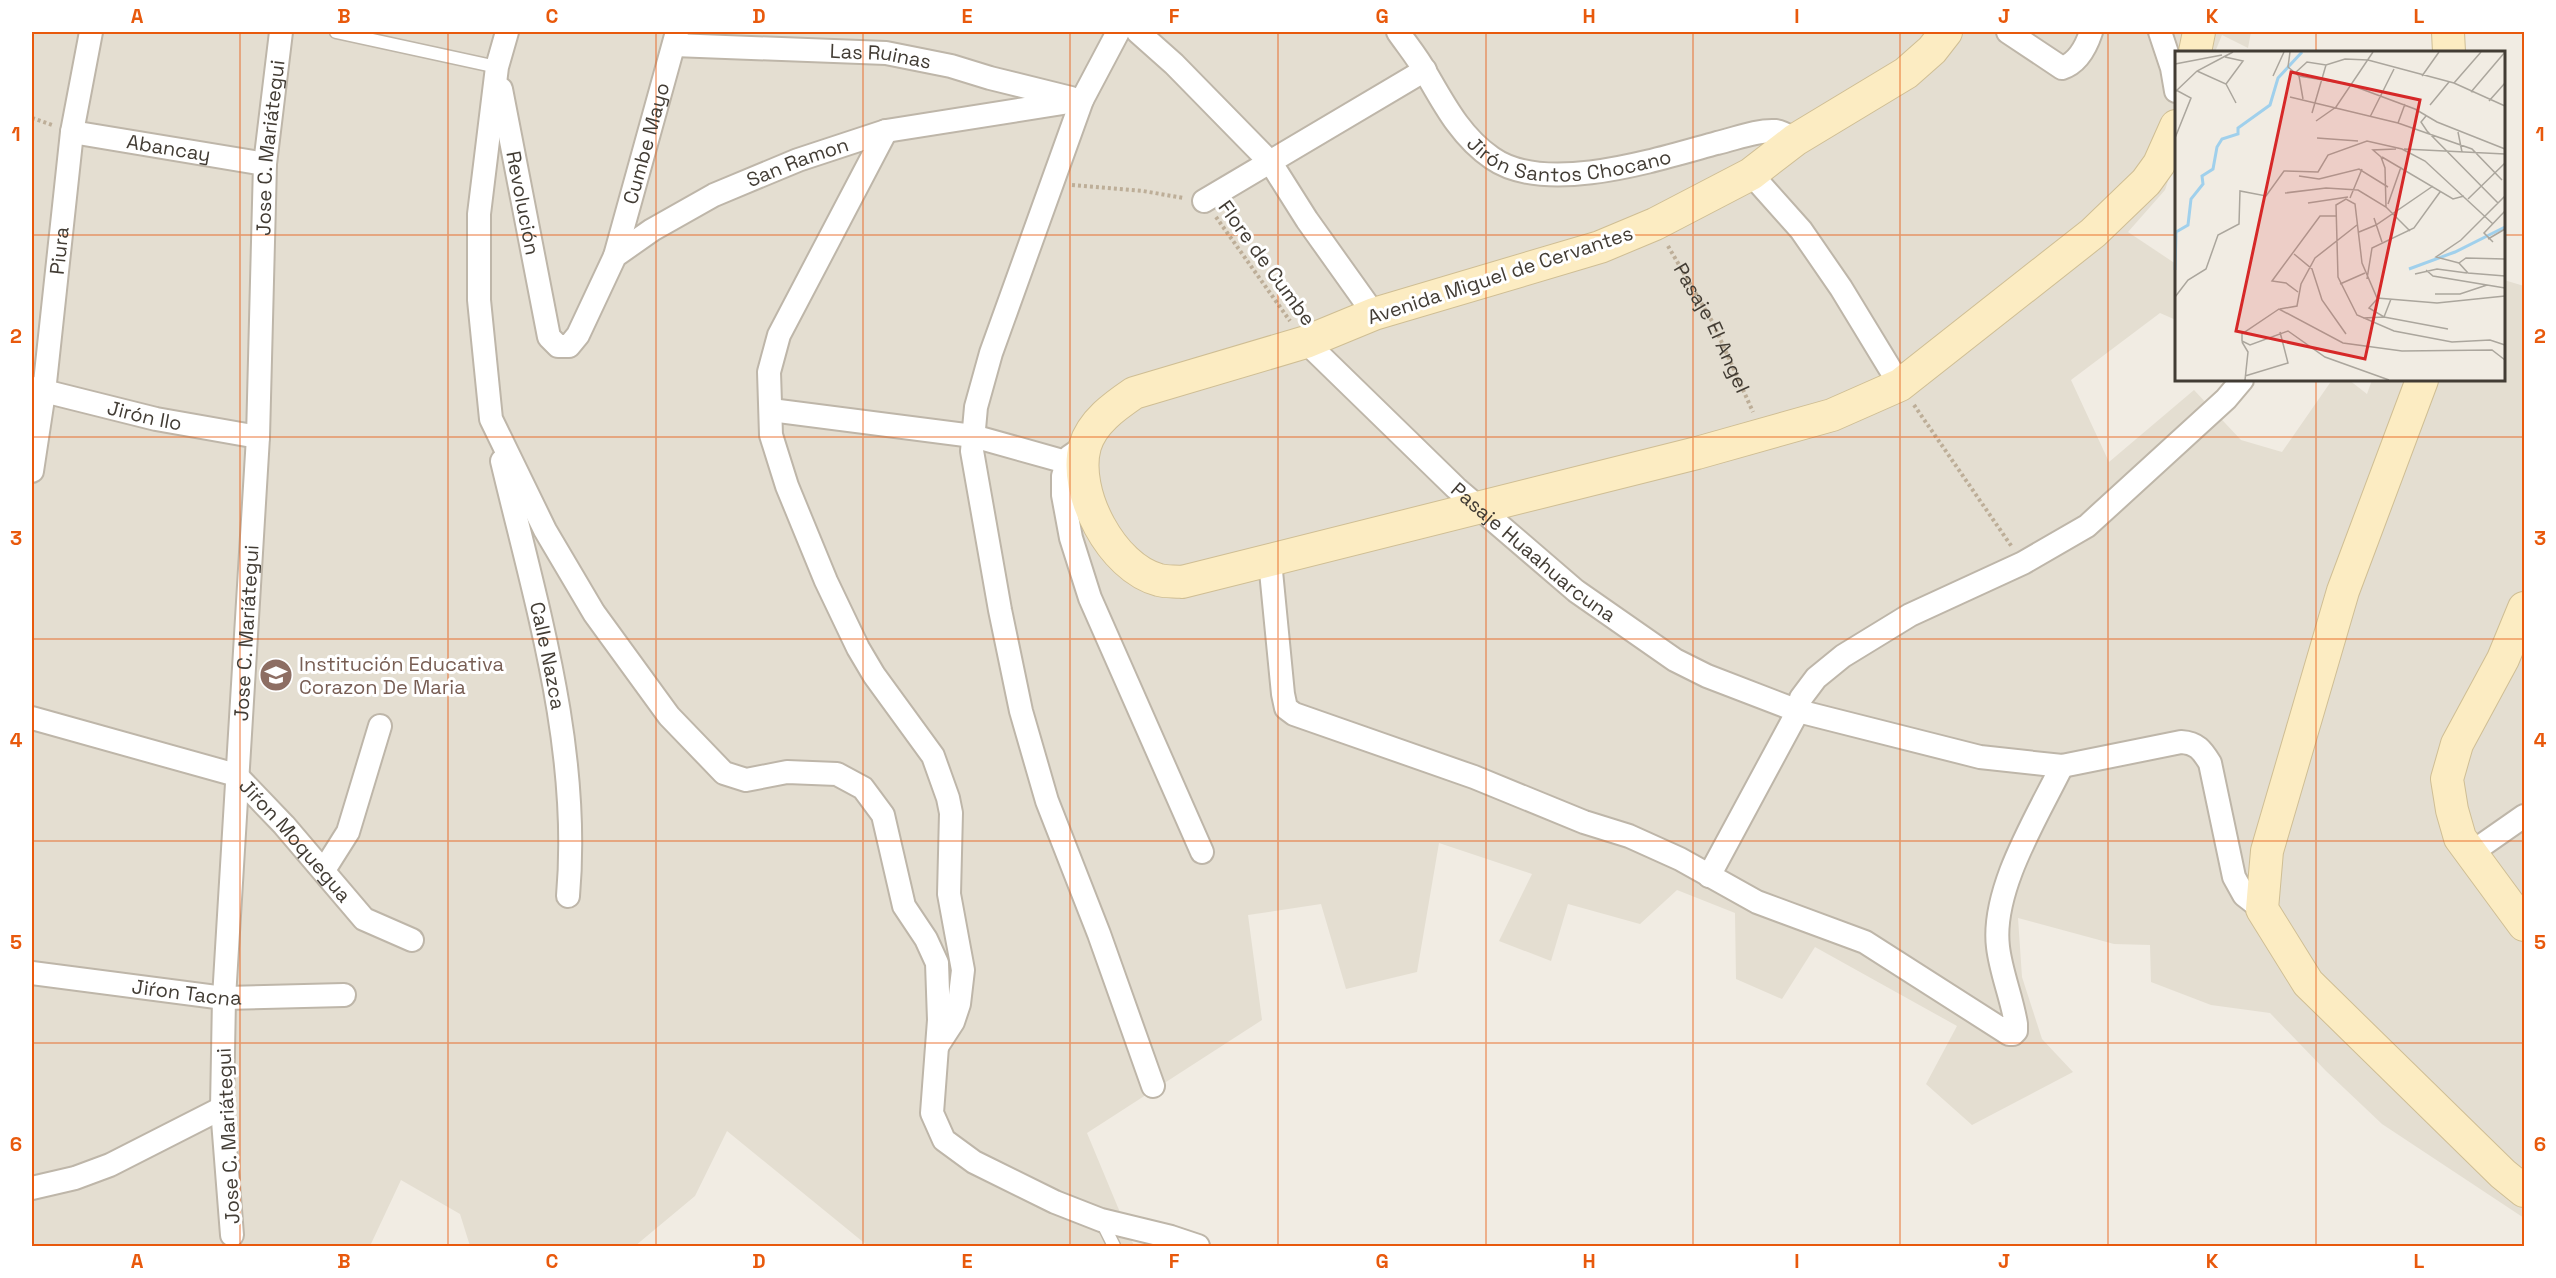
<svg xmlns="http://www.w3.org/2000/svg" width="2556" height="1278" font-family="'Space Grotesk',sans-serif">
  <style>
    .residential { fill: #e4ded1 }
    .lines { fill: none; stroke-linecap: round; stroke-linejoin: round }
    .lane-casing { stroke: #beb6a9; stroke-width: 15 }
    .street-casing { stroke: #beb6a9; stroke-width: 26 }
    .secondary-casing { stroke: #cfbe94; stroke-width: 34 }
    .path { stroke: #bdae98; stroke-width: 4; stroke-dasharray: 3 3; stroke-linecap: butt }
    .lane { stroke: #fff; stroke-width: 12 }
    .street { stroke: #fff; stroke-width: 22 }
    .secondary { stroke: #fcecc2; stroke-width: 32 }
    .grid { fill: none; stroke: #e8590c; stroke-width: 1.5; stroke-opacity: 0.55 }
    .labels { text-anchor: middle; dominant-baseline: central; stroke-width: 6; stroke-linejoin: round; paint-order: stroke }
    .street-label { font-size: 20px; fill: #423c34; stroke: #fff }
    .education-label { font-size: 20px; fill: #785e54; stroke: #fff; text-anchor: start }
    .inset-river { fill: none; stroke: #a0d0ec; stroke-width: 3 }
    .inset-road { fill: none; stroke: #aba69d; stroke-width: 1.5 }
    .view { fill: #d62828; fill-opacity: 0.15; stroke: #d62828; stroke-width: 3 }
    .inset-edge { fill: none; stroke: #423c34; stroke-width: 3 }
    .neatline { fill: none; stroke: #e8590c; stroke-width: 2 }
    .grid-label { font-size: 20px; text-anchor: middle; font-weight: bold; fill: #e8590c }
  </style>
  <rect width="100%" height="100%" fill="#f1ece3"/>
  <!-- residential -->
  <path class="residential" d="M32,32H2251L2248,48L2222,35L2215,52H2176V157L2165,190L2128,232L2176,264V320L2160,313L2071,380L2109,462L2194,390L2241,440L2282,452L2332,380H2349L2367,394L2372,380H2504V280L2524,286V1218L2382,1124L2326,1071L2270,1013L2211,1005L2151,982L2150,945L2114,944L2018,918L2022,977L2042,1039L2073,1072L1972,1125L1926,1084L1957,1026L1815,947L1782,999L1736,979L1735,913L1677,890L1640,924L1568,904L1551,961L1499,941L1532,874L1439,843L1417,972L1346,989L1321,904L1248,915L1262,1020L1087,1133L1134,1246H868L727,1131L695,1196L635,1246H470L460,1214L401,1180L370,1246H32Z"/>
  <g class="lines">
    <defs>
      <g id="lane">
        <path d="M336,32L497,67"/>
        <path d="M1101,1220L1114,1246"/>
      </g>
      <g id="street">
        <path d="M507,32L497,67L479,214V300L491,419L545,530L594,613L669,716L724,773L746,780L787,772L837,774L863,788L883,815L904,906L926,939L937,963L939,1020L932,1113L944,1140L974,1162L1055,1202L1101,1220L1171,1237L1198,1246"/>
        <path d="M1118,32L1082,100L991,353L976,407L972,451L1000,610L1021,711L1047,801L1099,934L1153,1086"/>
        <path d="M1138,32L1174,64L1271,163L1307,220L1374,314"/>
        <path id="s2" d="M1398,32C1407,45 1418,58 1426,73C1444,104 1461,137 1492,158C1546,196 1658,159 1717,143C1735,139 1756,130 1775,131C1783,132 1788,136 1795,140"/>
        <path d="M2008,32L2062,68C2078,63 2086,47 2091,32"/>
        <path d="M2160,32L2172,68L2176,91"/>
        <path id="s3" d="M674,45L886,53L951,66L990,78L1071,98"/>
        <path id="s4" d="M501,89L549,337L558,346H569L578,335L615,256L652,230L714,195L798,160L886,131L1082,100"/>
        <path d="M886,131L779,335L769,372L771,435L787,486L826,581L858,648L874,675L933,756L948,798L951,813L949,894L963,970L959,1004L953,1022L938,1045"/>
        <path id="s5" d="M72,132L265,164"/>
        <path d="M1751,174L1801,230L1841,288L1900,385"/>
        <path d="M1204,201L1425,70"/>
        <path id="s6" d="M615,256L677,32"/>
        <path id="s7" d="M1306,342L1456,488L1576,591L1675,660L1707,676L1798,711L1980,757L2062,766L2181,742C2197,743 2202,750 2210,763L2234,877L2244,895L2262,909"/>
        <path id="s8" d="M32,388L156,419L258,437"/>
        <path d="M771,410L973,436L1066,462"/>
        <path d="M1085,446L1069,457L1063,476V495L1071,538L1090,598L1202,852"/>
        <path id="s9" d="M502,461C536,604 581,748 568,896"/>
        <path id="s10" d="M32,471L44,392L72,132L91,32"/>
        <path d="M1270,561L1283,694L1286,708L1294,714L1474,777L1584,822L1629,836L1680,859L1757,902L1865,942L2009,1034H2013L2016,1031V1024C2012,998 2001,973 1998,947C1991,890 2037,817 2062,766"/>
        <path id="s11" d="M32,718L236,775L284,825L364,919L412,940"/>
        <path d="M2471,853L2524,816"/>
        <path d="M324,870L348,832L380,726"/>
        <path d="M1709,876L1798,711L1801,698L1816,678L1843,656L1910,615L2023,563L2087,526L2226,399L2242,380"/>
        <path id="s12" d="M32,973L224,998L344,995"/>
        <path d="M32,1188L75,1178L110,1165L222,1108"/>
        <path id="s13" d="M232,1235L222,1108L224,998L258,437L265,164L281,32"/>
      </g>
      <g id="secondary">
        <path d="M1946,32L1932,50L1906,73L1795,140L1751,174L1655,224L1600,247L1374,314L1306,342L1134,393C1115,406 1092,422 1085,446C1072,492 1112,568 1159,580C1166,582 1175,581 1182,582L1697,453L1832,415L1900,385L2093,233L2146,182L2159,164L2176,126"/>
        <path d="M2448,32L2449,52"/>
        <path d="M2195,52L2199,32"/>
        <path d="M2422,380L2343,591L2267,851L2262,909L2308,983L2503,1174L2524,1191"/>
        <path d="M2524,608L2503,659L2457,744L2447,779L2452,810L2460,838L2524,925"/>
      </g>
    </defs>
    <!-- lane casing -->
    <use href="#lane" class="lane-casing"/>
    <!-- street casing -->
    <use href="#street" class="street-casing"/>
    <!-- secondary casing -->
    <use href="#secondary" class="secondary-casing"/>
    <!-- path -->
    <g class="path">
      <path d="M32,118L52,125"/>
      <path d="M1072,185L1143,191L1184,198"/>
      <path d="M1216,217L1290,321"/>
      <path id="s1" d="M1668,246L1713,323L1753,412"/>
      <path d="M1914,405L2012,547"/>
    </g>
    <!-- lane -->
    <use href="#lane" class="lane"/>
    <!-- street -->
    <use href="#street" class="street"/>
    <!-- secondary -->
    <use href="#secondary" class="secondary"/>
  </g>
  <!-- grid -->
  <path class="grid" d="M240,32V1246M448,32V1246M656,32V1246M863,32V1246M1070,32V1246M1278,32V1246M1486,32V1246M1693,32V1246M1900,32V1246M2108,32V1246M2316,32V52M32,235H2176M2504,235H2524M2316,380V1246M32,437H2524M32,639H2524M32,841H2524M32,1043H2524"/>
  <!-- icons -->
  <defs>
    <symbol id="school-disc" viewBox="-11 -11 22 22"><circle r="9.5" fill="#8d6e63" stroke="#fff"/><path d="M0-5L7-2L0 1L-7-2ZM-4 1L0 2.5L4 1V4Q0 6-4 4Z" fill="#fff"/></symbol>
  </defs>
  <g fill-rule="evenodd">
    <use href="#school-disc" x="257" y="656" width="38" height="38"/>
  </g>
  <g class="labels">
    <!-- street labels -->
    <g class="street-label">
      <text stroke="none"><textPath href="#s3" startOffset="207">Las Ruinas</textPath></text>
      <text stroke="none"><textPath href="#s2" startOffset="236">Jirón Santos Chocano</textPath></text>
      <text stroke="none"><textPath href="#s6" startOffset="117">Cumbe Mayo</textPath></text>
      <text stroke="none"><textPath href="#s5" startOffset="98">Abancay</textPath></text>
      <text stroke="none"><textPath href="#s13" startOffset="1089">Jose C. Mariátegui</textPath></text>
      <text stroke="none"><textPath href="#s4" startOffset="584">San Ramon</textPath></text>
      <text stroke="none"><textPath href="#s4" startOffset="116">Revolución</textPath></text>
      <text stroke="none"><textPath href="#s10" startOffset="222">Piura</textPath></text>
      <text transform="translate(1267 263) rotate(54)">Flore de Cumbe</text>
      <text transform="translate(1500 275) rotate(-18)">Avenida Miguel de Cervantes</text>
      <text stroke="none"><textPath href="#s1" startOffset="93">Pasaje El Angel</textPath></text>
      <text stroke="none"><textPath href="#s8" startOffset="116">Jirón Ilo</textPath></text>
      <text stroke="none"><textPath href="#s7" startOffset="310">Pasaje Huaahuarcuna</textPath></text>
      <text stroke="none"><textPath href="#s13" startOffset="603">Jose C. Mariátegui</textPath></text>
      <text stroke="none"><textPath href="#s9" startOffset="200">Calle Nazca</textPath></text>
      <text stroke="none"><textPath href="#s11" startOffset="300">Jiŕon Moquegua</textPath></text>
      <text stroke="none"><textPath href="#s12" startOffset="156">Jiŕon Tacna</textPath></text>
      <text transform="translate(228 1136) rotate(-93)">Jose C. Mariátegui</text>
    </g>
    <!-- education labels -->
    <g class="education-label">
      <text x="299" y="664">Institución Educativa<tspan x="299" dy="23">Corazon De Maria</tspan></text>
    </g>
  </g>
  <!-- overview -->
  <g transform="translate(2175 51)">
    <rect width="330" height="330" fill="#f1ece3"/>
    <path class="inset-river" d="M234,218L280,201L330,176M0,219L1,181L13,174L16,148L28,133L27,125L38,118L42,96L47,88L63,83V77L95,54L103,27L127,1"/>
    <path class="inset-road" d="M115,1L113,16L124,25L173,33L240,58L262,71L330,98M50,6L68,10L51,33M0,13L47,4M22,20L51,33L61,52M120,22L132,11L151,14L170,8L193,9L279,32L330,55M98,25L109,1M124,25L128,48M247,25L264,1M279,32L306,1M0,41L22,20L58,1M296,41L330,1M115,46L223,72L297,98L327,129M314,50L330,32M255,54L274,31M137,62L151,14M251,65L246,71L252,80L323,152M195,66L219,18M141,70L161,56L198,1M223,72L230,53M283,81L287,101M0,87L16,47L1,39M142,87L183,90M229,98L330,103M207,106L278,148L289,145M124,125L144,128L184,118L213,136M110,142L151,137L183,139L211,156L235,180M175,147L187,118M293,148L330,112M133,152L173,146M213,153L226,116M211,156L210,117L206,106L198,99L221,98M199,167L207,191M184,181L201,174L258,135M313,188L330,178M318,191L309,182L330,160M119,203L137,218L147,249L171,283M330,208L291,207L284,212L293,222L330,225M284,212L261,206L286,189L330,145M251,219L258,225L330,237M240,223L262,218L292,222M192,228L197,197L239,177L265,141M165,233L190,222M123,241L111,232L97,230L145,165H161M260,243H285L312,234M330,245L262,252L202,247L187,212L180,153L171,148L161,154L163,226L182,264L219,280L277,291L315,289L330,294M0,246L13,229L31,218L43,184L64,173L65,140L91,145L109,120L143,121L153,104L192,90L227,98L250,110L318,173M203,247L194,257L209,266L216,248M105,258L122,255L126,233L140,207L182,174M188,267L209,266L273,278M67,291L73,301L70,329M70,325L113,312L105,281M214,329L150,306L113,280L75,294L67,290V283L104,258L168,292L227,300L317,299L330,309"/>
    <path class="view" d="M116,21L245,49L190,308L61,280Z"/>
    <rect width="330" height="330" class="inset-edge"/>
  </g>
  <!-- border -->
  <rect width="2556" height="1278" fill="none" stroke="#ffffff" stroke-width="66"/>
  <rect x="33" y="33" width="2490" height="1212" class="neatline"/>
  <g class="grid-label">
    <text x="137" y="23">A</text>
    <text x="344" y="23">B</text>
    <text x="552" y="23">C</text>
    <text x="759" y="23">D</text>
    <text x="967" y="23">E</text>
    <text x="1174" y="23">F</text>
    <text x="1382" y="23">G</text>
    <text x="1589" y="23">H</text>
    <text x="1797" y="23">I</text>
    <text x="2004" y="23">J</text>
    <text x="2212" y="23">K</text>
    <text x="2419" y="23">L</text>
    <text x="16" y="141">1</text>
    <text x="2540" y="141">1</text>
    <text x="16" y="343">2</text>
    <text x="2540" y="343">2</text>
    <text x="16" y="545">3</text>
    <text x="2540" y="545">3</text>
    <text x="16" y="747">4</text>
    <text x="2540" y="747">4</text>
    <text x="16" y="949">5</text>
    <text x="2540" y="949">5</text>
    <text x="16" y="1151">6</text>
    <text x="2540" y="1151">6</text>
    <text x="137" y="1268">A</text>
    <text x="344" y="1268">B</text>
    <text x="552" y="1268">C</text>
    <text x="759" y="1268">D</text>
    <text x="967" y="1268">E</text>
    <text x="1174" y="1268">F</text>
    <text x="1382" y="1268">G</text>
    <text x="1589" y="1268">H</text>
    <text x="1797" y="1268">I</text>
    <text x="2004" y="1268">J</text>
    <text x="2212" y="1268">K</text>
    <text x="2419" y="1268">L</text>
  </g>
</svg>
